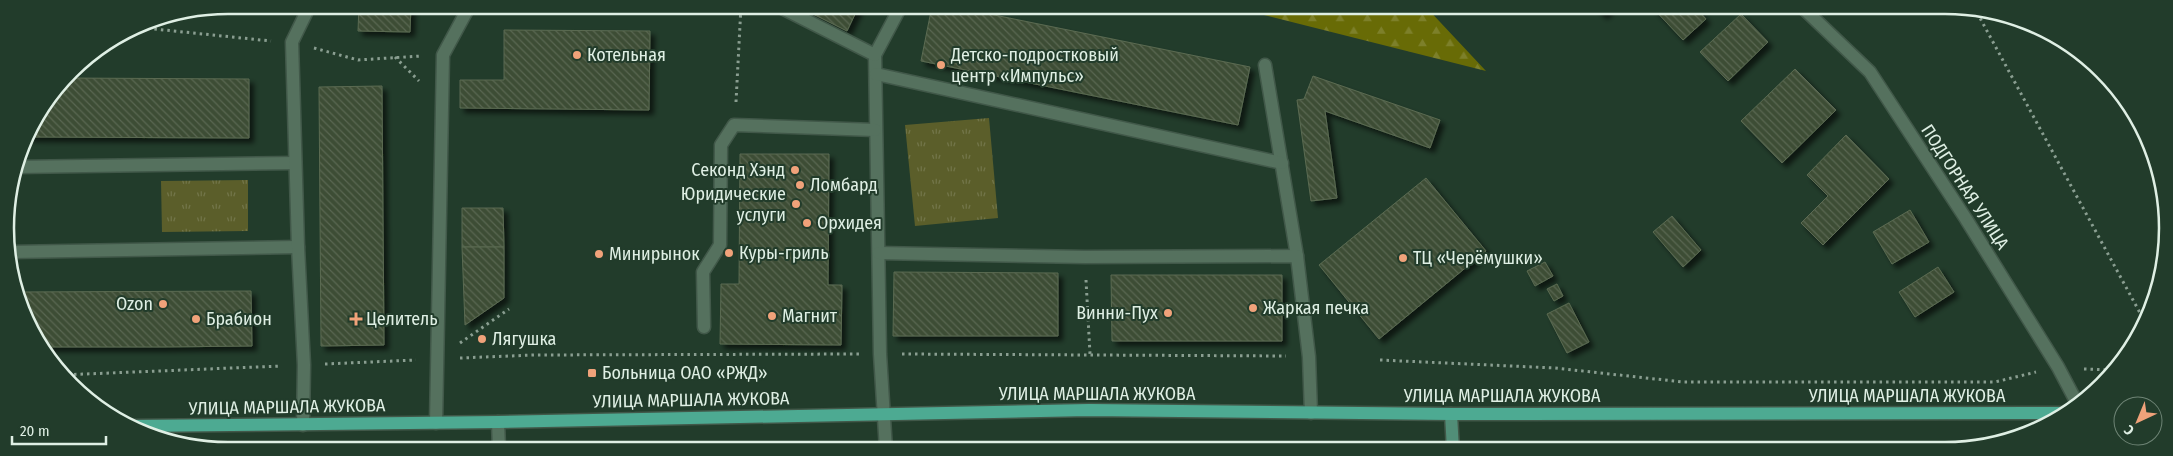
<svg xmlns="http://www.w3.org/2000/svg" width="2173" height="456" font-family="'Fira Sans Condensed',sans-serif">
  <style>
    .forest { fill: url(#forest-firs) }
    .park { fill: url(#park-tufts) }
    .building { fill: url(#building-back-hatch); stroke: #5b6b52; filter: url(#shadow) }
    .lines { fill: none; stroke-linecap: round; stroke-linejoin: round }
    .lane-casing { stroke: #415849; stroke-width: 15 }
    .street-casing { stroke: #415849; stroke-width: 15 }
    .secondary-casing { stroke: #415849; stroke-width: 15 }
    .primary-casing { stroke: #415849; stroke-width: 15 }
    .path { stroke: #8a9e91; stroke-width: 3; stroke-dasharray: 2.5 4; stroke-linecap: butt }
    .lane { stroke: #55715e; stroke-width: 12 }
    .street { stroke: #55715e; stroke-width: 12 }
    .secondary { stroke: #518e78; stroke-width: 12 }
    .primary { stroke: #4daa92; stroke-width: 12 }
    .poi-dot { fill: #f0a27a; stroke: #223c2b; stroke-width: 2 }
    .labels { text-anchor: middle; dominant-baseline: central; stroke-width: 4; stroke-linejoin: round; paint-order: stroke }
    .poi-label { font-size: 18px; fill: #dfefe4; stroke: #223c2b; text-anchor: start }
    .street-label { font-size: 18px; fill: #dfefe4; stroke: #223c2b }
    .rim { fill: none; stroke: #dfefe4; stroke-width: 2.5 }
  </style>
  <defs>
    <pattern id="forest-firs" width="22" height="20" patternUnits="userSpaceOnUse" patternTransform="scale(1.25)"><rect width="22" height="20" fill="#686b06"/><path d="M5 1l3.5 6h-7zM16 11l3.5 6h-7z" fill="#7d802a"/></pattern>
    <pattern id="park-tufts" width="24" height="20" patternUnits="userSpaceOnUse" patternTransform="scale(1.25)"><rect width="24" height="20" fill="#5b5e2a"/><path d="M3 7l-1-3M5 7V3M7 7l1-3M15 17l-1-3M17 17v-4M19 17l1-3" fill="none" stroke="#727549"/></pattern>
    <pattern id="building-back-hatch" width="6" height="6" patternUnits="userSpaceOnUse" patternTransform="scale(1.25)"><rect width="6" height="6" fill="#3e4d35"/><path d="M-1 5l2 2M0 0l6 6M5-1l2 2" fill="none" stroke="#596752"/></pattern>
    <filter id="shadow"><feDropShadow dx="4.5" dy="4.5" stdDeviation="2.5" flood-color="#0009"/></filter>
  </defs>
  <rect width="100%" height="100%" fill="#223c2b"/>
  <!-- forest -->
  <path class="forest" d="M1218,6H1425L1486,71L1256,13Z"/>
  <!-- park -->
  <g class="park">
    <path d="M989,118L998,218L915,226L905,125Z"/>
    <path d="M248,180V231L162,232L161,181Z"/>
  </g>
  <!-- building -->
  <g class="building">
    <path d="M359,5H411L410,32L358,31Z"/>
    <path d="M797,6H859L847,31Z"/>
    <path d="M932,6H950L1250,67L1238,125L921,61Z"/>
    <path d="M1594,6H1611L1603,15Z"/>
    <path d="M1652,7H1701L1697,9L1706,19L1683,40Z"/>
    <path d="M1741,14L1768,42L1728,81L1700,52Z"/>
    <path d="M504,30L650,31L649,110L460,108V80H504Z"/>
    <path d="M1795,69L1836,110L1782,163L1741,121Z"/>
    <path d="M1313,76L1440,120L1430,148L1325,111L1337,198L1311,201L1297,100L1304,99Z"/>
    <path d="M65,78L249,79V138L26,137Z"/>
    <path d="M382,86L384,345L321,346L319,87Z"/>
    <path d="M1846,135L1889,179L1823,245L1801,223L1828,196L1807,175Z"/>
    <path d="M740,154H829L828,285H842L841,345L720,344L721,284H739Z"/>
    <path d="M1426,178L1486,251L1379,339L1319,265Z"/>
    <path d="M462,208H503L504,247H462Z"/>
    <path d="M1910,210L1929,242L1892,264L1873,232Z"/>
    <path d="M1672,216L1701,250L1683,267L1653,232Z"/>
    <path d="M462,247H504V298L465,325Z"/>
    <path d="M1545,262L1553,276L1535,286L1527,271Z"/>
    <path d="M1938,267L1954,292L1915,317L1899,292Z"/>
    <path d="M894,272L1058,273V336H893Z"/>
    <path d="M1111,275H1282V341H1112Z"/>
    <path d="M1557,284L1563,296L1554,301L1547,289Z"/>
    <path d="M251,291L252,346L161,347H44L17,299L16,292Z"/>
    <path d="M1569,303L1589,342L1567,353L1547,314Z"/>
  </g>
  <g class="lines">
    <defs>
      <g id="lane">
        <path d="M778,6L875,55L880,354L886,450"/>
        <path d="M875,55L901,6"/>
        <path d="M1265,65L1297,256"/>
        <path d="M876,74L1282,163"/>
        <path d="M16,167L295,163"/>
        <path d="M11,252L298,247"/>
        <path d="M879,253L1085,257L1297,256L1309,357L1311,413"/>
        <path d="M704,327L703,272L720,245L721,145L734,125L875,130"/>
        <path d="M498,422L499,449"/>
        <path d="M436,423L443,55L470,5"/>
        <path d="M303,425L304,365L298,247L292,42L310,5"/>
      </g>
      <path id="street" d="M1802,7L1870,72L1966,219L2058,367L2077,403"/>
      <path id="secondary" d="M1451,414L1453,450"/>
      <path id="primary" d="M131,426L498,422L1089,410L1451,414L2062,413"/>
    </defs>
    <!-- lane casing -->
    <use href="#lane" class="lane-casing"/>
    <!-- street casing -->
    <use href="#street" class="street-casing"/>
    <!-- secondary casing -->
    <use href="#secondary" class="secondary-casing"/>
    <!-- primary casing -->
    <use href="#primary" class="primary-casing"/>
    <!-- path -->
    <g class="path">
      <path d="M1974,7L2146,324"/>
      <path d="M135,27L271,41"/>
      <path d="M314,48L358,60L421,56"/>
      <path d="M395,57L419,81"/>
      <path d="M736,102L741,6"/>
      <path d="M1086,280L1090,354"/>
      <path d="M460,343L509,309"/>
      <path d="M902,354L1286,356"/>
      <path d="M460,358L534,355L859,354"/>
      <path d="M1380,360L1555,368L1683,382H1995L2036,372"/>
      <path d="M325,364L416,360"/>
      <path d="M2084,369L2114,370"/>
      <path d="M61,375L281,366"/>
      <path d="M1063,450H1103"/>
    </g>
    <!-- lane -->
    <use href="#lane" class="lane"/>
    <!-- street -->
    <use href="#street" class="street"/>
    <!-- secondary -->
    <use href="#secondary" class="secondary"/>
    <!-- primary -->
    <use href="#primary" class="primary"/>
  </g>
  <!-- markers -->
  <g class="poi-dot">
    <circle cx="577" cy="55" r="5"/>
    <circle cx="941" cy="65" r="5"/>
    <circle cx="795" cy="170" r="5"/>
    <circle cx="800" cy="185" r="5"/>
    <circle cx="796" cy="204" r="5"/>
    <circle cx="807" cy="223" r="5"/>
    <circle cx="729" cy="253" r="5"/>
    <circle cx="599" cy="254" r="5"/>
    <circle cx="1403" cy="258" r="5"/>
    <circle cx="163" cy="304" r="5"/>
    <circle cx="1253" cy="308" r="5"/>
    <circle cx="1168" cy="313" r="5"/>
    <circle cx="772" cy="316" r="5"/>
    <circle cx="196" cy="319" r="5"/>
    <path d="M353.5 311.5h5v5h5v5h-5v5h-5v-5h-5v-5h5z"/>
    <circle cx="482" cy="339" r="5"/>
    <rect x="587" y="368" width="10" height="10" rx="2.5"/>
  </g>
  <g class="labels">
    <!-- poi labels -->
    <g class="poi-label">
      <text x="587" y="55">Котельная</text>
      <text x="951" y="55">Детско-подростковый<tspan x="951" dy="21">центр «Импульс»</tspan></text>
      <text x="785" y="170" text-anchor="end">Секонд Хэнд</text>
      <text x="810" y="185">Ломбард</text>
      <text x="786" y="194" text-anchor="end">Юридические<tspan x="786" dy="21">услуги</tspan></text>
      <text x="817" y="223">Орхидея</text>
      <text x="739" y="253">Куры-гриль</text>
      <text x="609" y="254">Минирынок</text>
      <text x="1413" y="258">ТЦ «Черёмушки»</text>
      <text x="153" y="304" text-anchor="end">Ozon</text>
      <text x="1263" y="308">Жаркая печка</text>
      <text x="1158" y="313" text-anchor="end">Винни-Пух</text>
      <text x="782" y="316">Магнит</text>
      <text x="206" y="319">Брабион</text>
      <text x="366" y="319">Целитель</text>
      <text x="492" y="339">Лягушка</text>
      <text x="602" y="373">Больница ОАО «РЖД»</text>
    </g>
    <!-- street labels -->
    <g class="street-label">
      <text transform="translate(1965 187) rotate(57)">ПОДГОРНАЯ УЛИЦА</text>
      <text x="1097" y="394">УЛИЦА МАРШАЛА ЖУКОВА</text>
      <text x="1502" y="396">УЛИЦА МАРШАЛА ЖУКОВА</text>
      <text x="1907" y="396">УЛИЦА МАРШАЛА ЖУКОВА</text>
      <text transform="translate(691 400) rotate(-1)">УЛИЦА МАРШАЛА ЖУКОВА</text>
      <text transform="translate(287 407) rotate(-1)">УЛИЦА МАРШАЛА ЖУКОВА</text>
    </g>
  </g>
  <!-- crop -->
  <path d="M0 0H2173V456H0ZM228 14H1945A214 214 0 0 1 2159 228V228A214 214 0 0 1 1945 442H228A214 214 0 0 1 14 228V228A214 214 0 0 1 228 14Z" fill="#223c2b" fill-rule="evenodd"/>
  <path class="rim" d="M228 14H1945A214 214 0 0 1 2159 228V228A214 214 0 0 1 1945 442H228A214 214 0 0 1 14 228V228A214 214 0 0 1 228 14Z"/>
  <!-- north arrow -->
  <g transform="translate(2138 421) rotate(224)"><circle r="24" fill="#223c2b" stroke="#6e8475"/>
  <path d="M0-4L9 19L0 12L-9 19Z" fill="#f0a27a"/>
  <text y="-8" font-size="14" font-weight="bold" text-anchor="middle" fill="#dfefe4">С</text>
  </g>
  <!-- scale -->
  <path d="M12 436v8h94v-8" fill="none" stroke="#dfefe4" stroke-width="2.5"/>
  <text x="20" y="436" font-size="15" fill="#dfefe4" stroke="#223c2b" stroke-width="4" paint-order="stroke">20 m</text>
</svg>
